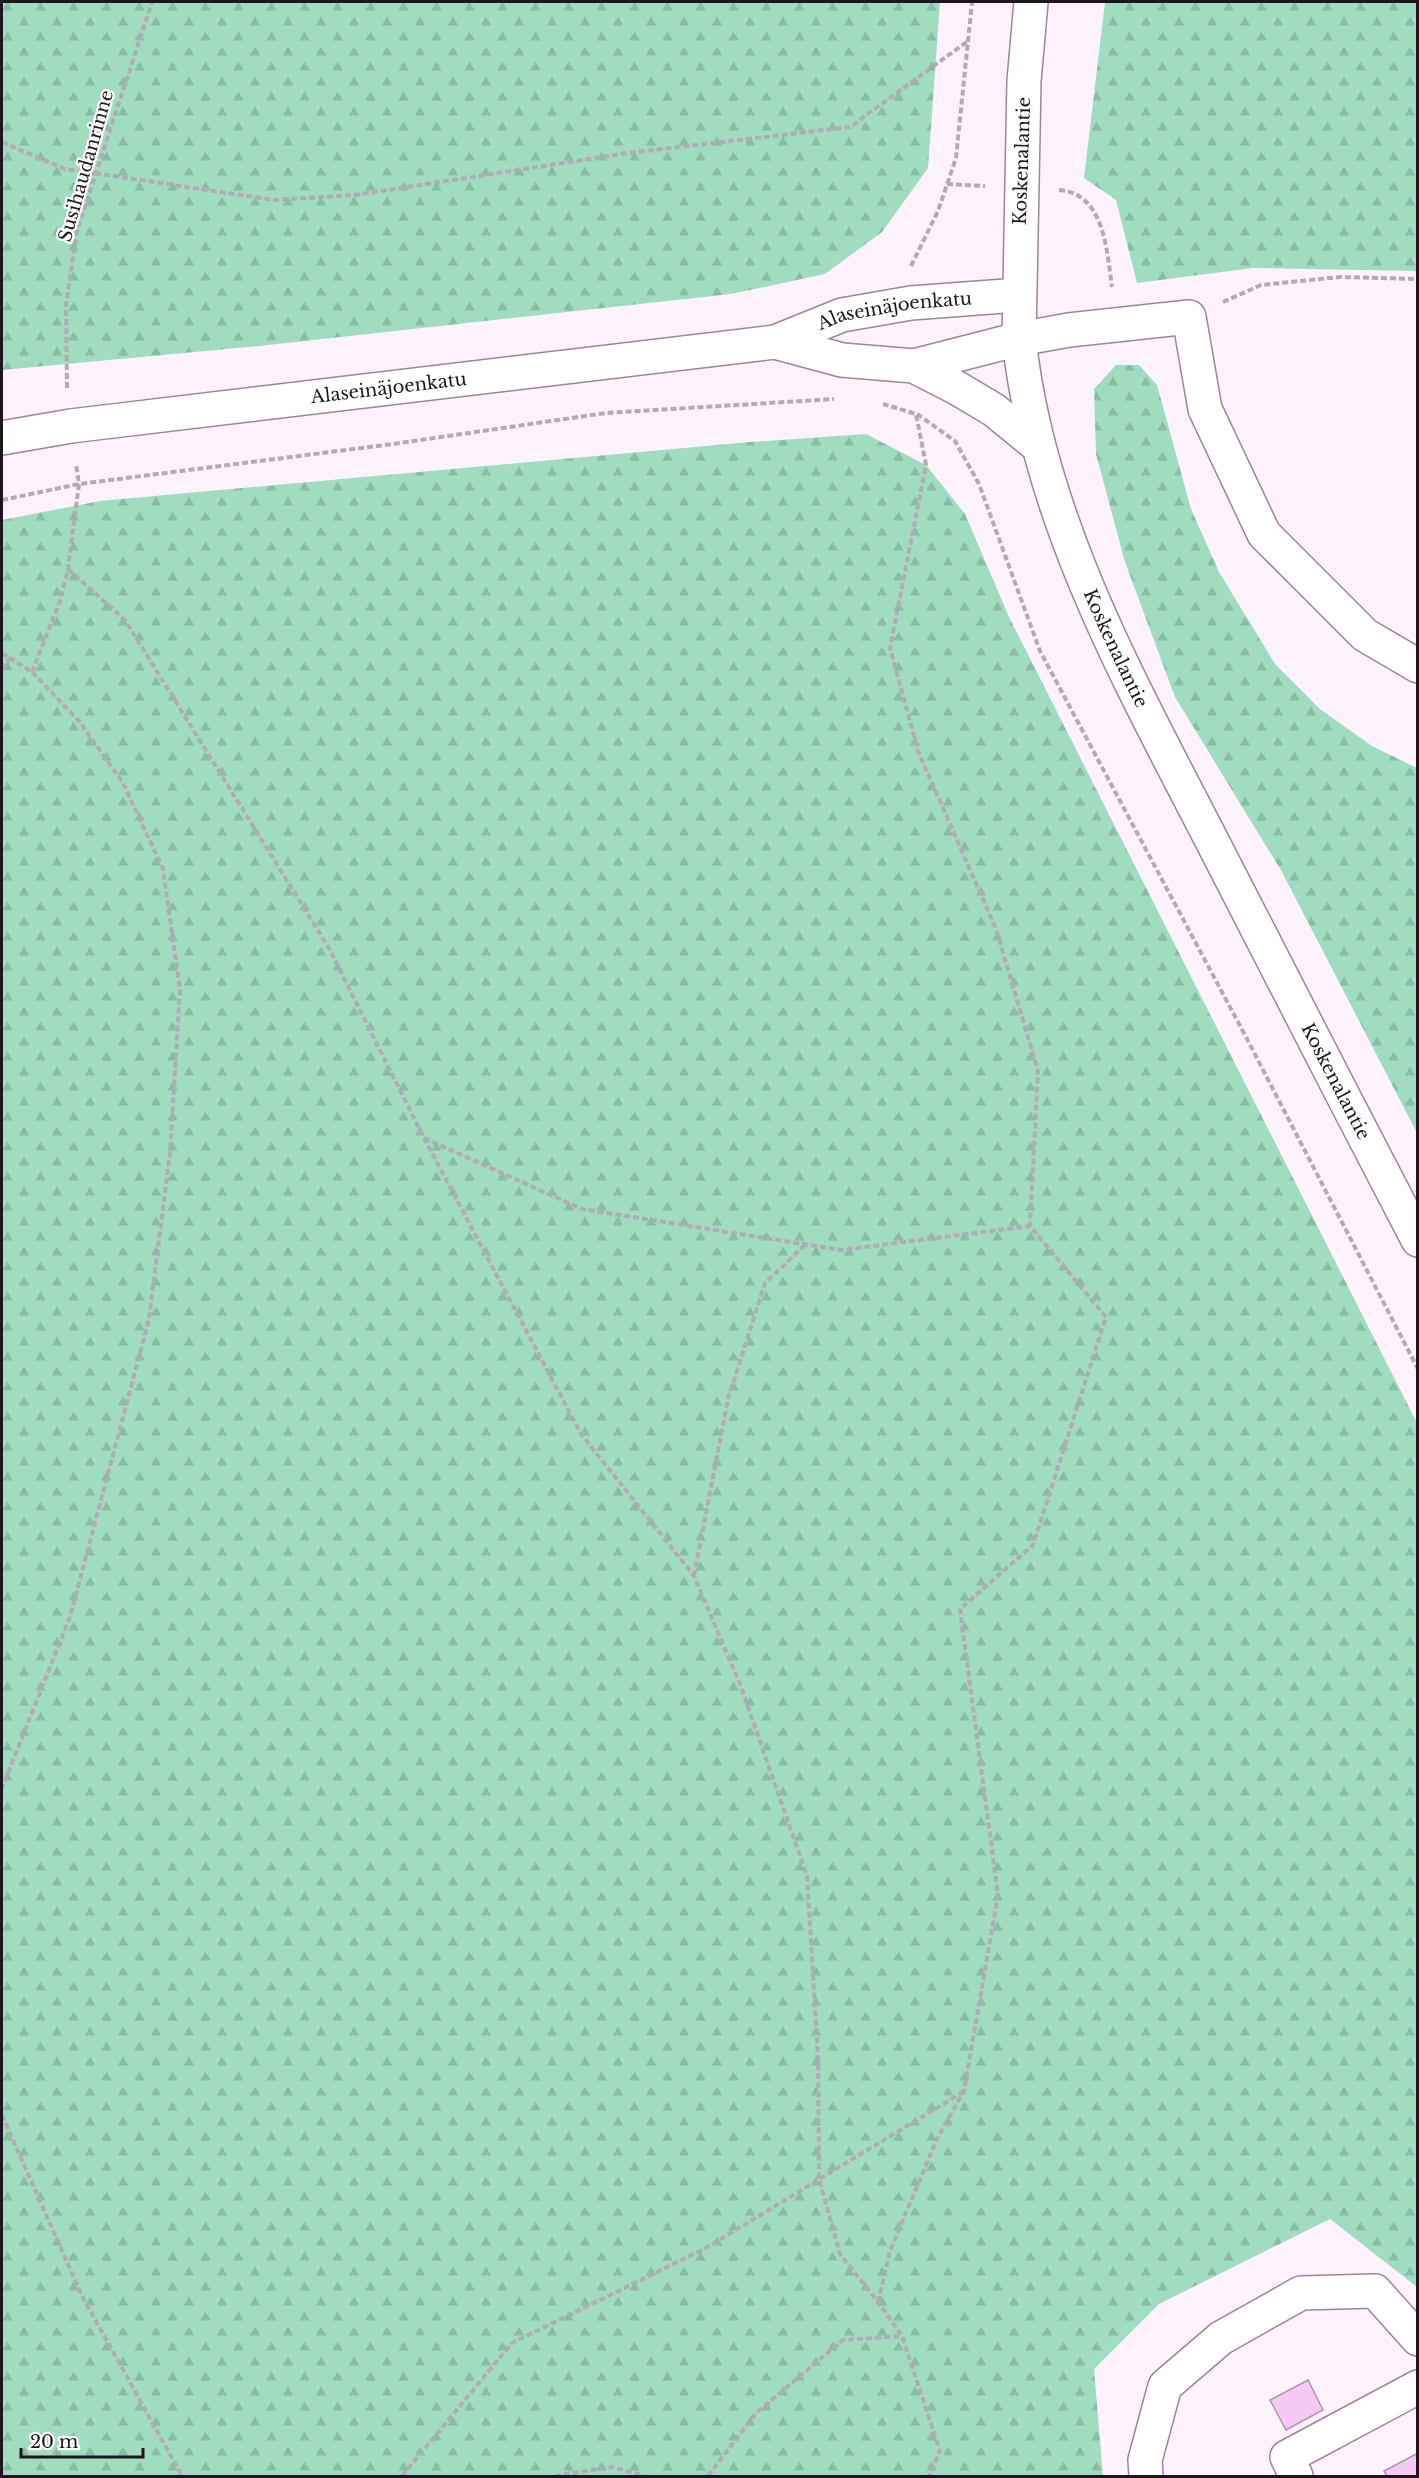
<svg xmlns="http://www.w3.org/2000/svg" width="1419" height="2478" font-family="'Libre Baskerville',serif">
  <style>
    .forest { fill: url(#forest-firs) }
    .building { fill: #f5c9f4; stroke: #ac93ab; stroke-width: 1.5 }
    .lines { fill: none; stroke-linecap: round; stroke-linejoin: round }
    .minor-casing { stroke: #9d849c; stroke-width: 36 }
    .path { stroke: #b4aab4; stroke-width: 4; stroke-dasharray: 6 3; stroke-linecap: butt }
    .minor { stroke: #fff; stroke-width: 33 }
    .labels { text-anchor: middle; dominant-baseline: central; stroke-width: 4.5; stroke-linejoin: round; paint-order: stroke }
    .street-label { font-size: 18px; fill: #1e151e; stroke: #fff }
  </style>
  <defs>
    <pattern id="forest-firs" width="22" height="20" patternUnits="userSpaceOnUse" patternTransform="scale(1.5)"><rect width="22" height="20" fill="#a0dcbf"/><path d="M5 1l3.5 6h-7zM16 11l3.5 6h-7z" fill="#89bca4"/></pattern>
  </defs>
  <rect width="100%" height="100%" fill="#fef3fd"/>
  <!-- forest -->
  <g class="forest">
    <path d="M2,2H940L928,168L882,232L825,274L731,294L259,346L2,370Z"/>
    <path d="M1105,2H1417V271L1253,268L1137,283L1116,200L1084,178Z"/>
    <path d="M1116,365H1139L1157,385L1191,509L1219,572L1275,664L1320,709L1372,746L1417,768V1133L1282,872L1175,697L1125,562L1096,454L1094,389Z"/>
    <path d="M866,434L926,465L965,514L1009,617L1417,1423V2287L1330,2219L1159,2304L1094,2369L1103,2476H2V520L100,501L750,442Z"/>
  </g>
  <!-- building -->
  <g class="building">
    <path d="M1308,2380L1323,2410L1286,2430L1270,2400Z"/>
    <path d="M1418,2453V2476H1387L1384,2471Z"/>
  </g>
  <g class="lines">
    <defs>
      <g id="minor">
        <path id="s1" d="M1031,2L1024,81L1019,339C1038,518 1129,680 1210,837C1279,972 1348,1106 1418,1240"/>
        <path d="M775,342L842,360L914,366L957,388L994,410L1038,446"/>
        <path d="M914,366L1019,339L1069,330L1189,317L1205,409L1264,534L1365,635L1418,666"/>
        <path id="s2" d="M2,438L71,426L775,342L842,315L911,303L1019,295"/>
        <path d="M1146,2476L1145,2460L1165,2386L1221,2338L1301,2293L1375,2291L1418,2339"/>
        <path d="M1296,2476L1287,2457L1418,2387"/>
      </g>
    </defs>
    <!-- minor casing -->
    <use href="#minor" class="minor-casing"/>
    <!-- path -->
    <g class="path">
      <path d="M2,142L65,169L94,173L274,200L355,195L628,153L850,127L968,41"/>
      <path d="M947,184L985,186"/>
      <path d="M1059,190C1105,193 1107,253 1112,287"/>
      <path d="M911,266L938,211L956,158L972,2"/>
      <path d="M1223,302L1261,285L1340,277L1418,279"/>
      <path d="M67,388L66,305L77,231L152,2"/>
      <path d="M917,414L955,441L979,484L1040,651L1246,1037L1418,1369"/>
      <path d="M2,500L79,484L393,444L606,413L834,399"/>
      <path d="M68,569L125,620L330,950L424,1138L581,1434L694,1576L740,1684L807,1876L818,2058L819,2179L840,2254L878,2302L902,2336L940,2451L929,2476"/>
      <path d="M2,653L32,672L79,721L123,783L163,869L180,990L170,1153L149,1319L70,1617L2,1788"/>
      <path d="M2,669L10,658"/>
      <path d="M32,672L60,601L68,569L79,484L76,464"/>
      <path d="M424,1138L582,1209L841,1250L1030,1226"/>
      <path d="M694,1576L728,1399L765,1283L806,1244"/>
      <path d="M2,2115L82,2296L182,2476"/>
      <path d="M878,2302L890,2251L936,2141L964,2091L998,1895L960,1609L1033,1545L1106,1317L1030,1226L1038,1071L996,929L918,751L890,648L926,465L916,414L883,404"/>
      <path d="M402,2476L512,2343L706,2248L963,2092"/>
      <path d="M555,2476L612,2467L645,2476"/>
      <path d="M708,2476L756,2413L843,2340L901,2336"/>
    </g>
    <!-- minor -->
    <use href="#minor" class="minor"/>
  </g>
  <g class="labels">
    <!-- street labels -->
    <g class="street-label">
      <text transform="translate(1022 161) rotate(-88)">Koskenalantie</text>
      <text transform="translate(86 166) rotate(-74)">Susihaudanrinne</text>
      <text stroke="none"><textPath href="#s2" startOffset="904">Alaseinäjoenkatu</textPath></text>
      <text stroke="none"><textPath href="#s2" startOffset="390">Alaseinäjoenkatu</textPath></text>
      <text stroke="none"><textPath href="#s1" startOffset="663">Koskenalantie</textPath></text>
      <text stroke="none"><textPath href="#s1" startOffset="1149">Koskenalantie</textPath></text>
    </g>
  </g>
  <!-- border -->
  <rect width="1419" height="2478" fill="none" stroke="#1e151e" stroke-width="6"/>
  <!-- scale -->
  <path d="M21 2448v9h122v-9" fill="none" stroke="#1e151e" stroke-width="3"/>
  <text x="30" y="2448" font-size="18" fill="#1e151e" stroke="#ffffff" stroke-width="4.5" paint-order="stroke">20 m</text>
</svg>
